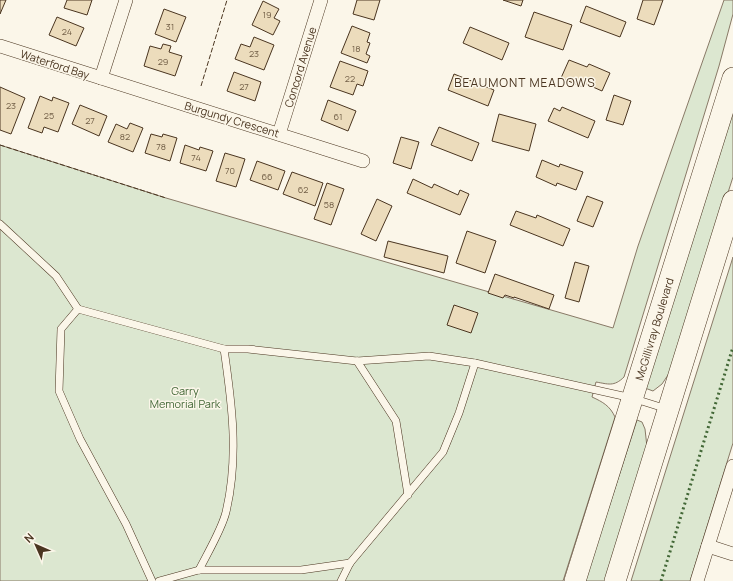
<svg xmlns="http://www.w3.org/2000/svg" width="733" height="581" font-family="Manrope,sans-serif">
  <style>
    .green { fill: #dce7d0; stroke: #887966 }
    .building { fill: #ecdcbc; stroke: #4a3520 }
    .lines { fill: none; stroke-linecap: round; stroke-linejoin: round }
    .service-casing { stroke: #4a3520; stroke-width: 8 }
    .minor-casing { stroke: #4a3520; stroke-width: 14 }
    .primary-casing { stroke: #4a3520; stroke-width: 22 }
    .service { stroke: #fbf6e9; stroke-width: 7 }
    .minor { stroke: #fbf6e9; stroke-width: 13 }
    .primary { stroke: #fbf6e9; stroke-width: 21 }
    .hedge { stroke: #436837; stroke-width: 3; stroke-dasharray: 2 3; stroke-linecap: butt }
    .fence { stroke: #4a3520; stroke-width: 1; stroke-dasharray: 5 2; stroke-linecap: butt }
    .labels { text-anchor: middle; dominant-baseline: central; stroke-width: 3; stroke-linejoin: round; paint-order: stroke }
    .number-label { font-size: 9px; fill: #725f47 }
    .street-label { font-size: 11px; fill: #4a3520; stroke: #fbf6e9 }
    .park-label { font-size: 11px; fill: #436837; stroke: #fbf6e9 }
    .neighbourhood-label { font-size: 12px; letter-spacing: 1px; fill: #4a3520; stroke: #fbf6e9 }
  </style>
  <rect width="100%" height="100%" fill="#fbf6e9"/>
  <!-- green -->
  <g class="green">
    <path d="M724,0H733V14L719,66L624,377C614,387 608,384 596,382L592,397C603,402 610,406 615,417L563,581H0V145L166,198L613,328L638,246Z"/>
    <path d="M733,108V177L670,372L662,384L653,391L645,388Z"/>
    <path d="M733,257V443L690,581H631Z"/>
    <path d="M637,420L642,422L645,429L647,447L606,581H585Z"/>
  </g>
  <!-- building -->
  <g class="building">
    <path d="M0,0H6L0,14Z"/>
    <path d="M67,0H92L87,15L64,8Z"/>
    <path d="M357,0H380L374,20L353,14Z"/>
    <path d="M503,0H523L521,6Z"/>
    <path d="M643,0H663L654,25L637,19Z"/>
    <path d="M263,1L279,9L274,18L280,21L273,35L252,25Z"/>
    <path d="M586,6L626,22L620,37L580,22Z"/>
    <path d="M164,9L186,17L176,42L155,34Z"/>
    <path d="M534,12L572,25L563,50L525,37Z"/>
    <path d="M57,17L84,28L76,46L49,35Z"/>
    <path d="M352,26L370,33L367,42L370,43L366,54L370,56L367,63L341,53Z"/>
    <path d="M470,27L509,43L502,60L463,43Z"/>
    <path d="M254,37L274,45L264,70L235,59L241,44L250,47Z"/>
    <path d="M163,44L171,46L169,52L182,56L175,76L144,66L150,46L161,49Z"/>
    <path d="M569,60L587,67L589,64L610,73L602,91L584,83L583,87L561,78Z"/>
    <path d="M340,61L368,71L363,86L357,84L353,95L330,87Z"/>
    <path d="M234,72L261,82L255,101L227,91Z"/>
    <path d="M454,74L494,90L488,106L448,90Z"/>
    <path d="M0,87L25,98L11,134L0,130Z"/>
    <path d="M614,95L631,101L623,125L606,120Z"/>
    <path d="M40,96L52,101L53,97L69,103L58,132L44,127L42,133L28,128Z"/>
    <path d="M328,100L356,111L348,131L321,120Z"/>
    <path d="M80,105L107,116L99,136L72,124Z"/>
    <path d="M562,107L595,121L588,138L548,121L554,108L560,111Z"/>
    <path d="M499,114L536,124L529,151L492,141Z"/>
    <path d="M130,123L143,128L133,152L108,142L116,124L127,129Z"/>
    <path d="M439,127L479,143L472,161L431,145Z"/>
    <path d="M151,134L162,137L163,134L177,138L170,161L145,153Z"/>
    <path d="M401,137L419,142L411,169L393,163Z"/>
    <path d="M185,145L199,150L200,147L213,151L206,171L180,163Z"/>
    <path d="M225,153L245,159L236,187L216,181Z"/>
    <path d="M542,160L559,167L560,164L583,172L576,190L557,183L556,186L536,177Z"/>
    <path d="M257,161L285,171L278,190L250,180Z"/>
    <path d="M292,172L323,183L315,206L283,194Z"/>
    <path d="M413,179L432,188L434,184L458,195L460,190L469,194L460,215L407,193Z"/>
    <path d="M327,183L344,189L331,225L314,219Z"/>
    <path d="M587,196L603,202L593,227L577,221Z"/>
    <path d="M377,199L392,206L376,241L361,234Z"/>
    <path d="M516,211L536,218L537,215L570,229L563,246L510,225Z"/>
    <path d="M467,231L496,241L485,273L456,263Z"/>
    <path d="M388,241L448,256L444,273L384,257Z"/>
    <path d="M575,262L589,266L579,302L565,298Z"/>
    <path d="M495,274L554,295L549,309L514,297V298L505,295L503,298L488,293Z"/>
    <path d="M454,305L478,313L471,333L447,325Z"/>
  </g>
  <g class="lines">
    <defs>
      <g id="service">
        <path d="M0,224L56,276L78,309L224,349H248L357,361L429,356L475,363L632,398L667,409"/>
        <path d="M78,309L61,329L59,391L80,439L126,524L152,581"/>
        <path d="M357,361L396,421L408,495"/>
        <path d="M199,570C207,554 222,529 226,512C239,457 232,404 224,349"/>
        <path d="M159,581L199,570H301L350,563"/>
        <path d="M341,581L350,563L443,452L459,413L475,363"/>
      </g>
      <g id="minor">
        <path d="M0,46L363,161"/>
        <path d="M101,78L126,0"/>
        <path d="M279,134L321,0"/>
        <path d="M708,546L733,554"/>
        <path d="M697,581L733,466"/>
      </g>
      <g id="primary">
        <path d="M575,581L733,78"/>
        <path d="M615,581L733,201"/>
      </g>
    </defs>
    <!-- service casing -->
    <use href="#service" class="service-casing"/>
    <!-- minor casing -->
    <use href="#minor" class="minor-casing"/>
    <!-- primary casing -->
    <use href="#primary" class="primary-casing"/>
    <!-- service -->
    <use href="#service" class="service"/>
    <!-- minor -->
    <use href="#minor" class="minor"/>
    <!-- primary -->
    <use href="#primary" class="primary"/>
    <!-- hedge -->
    <path class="hedge" d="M661,581L733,347"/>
    <!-- fence -->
    <g class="fence">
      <path d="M201,86L227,0"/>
      <path d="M0,145L166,198"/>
    </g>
  </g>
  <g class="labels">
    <!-- number labels -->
    <g class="number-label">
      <text x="267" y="14">19</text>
      <text x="170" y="26">31</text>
      <text x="67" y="31">24</text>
      <text x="356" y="48">18</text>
      <text x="254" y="53">23</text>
      <text x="163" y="61">29</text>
      <text x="350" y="78">22</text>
      <text x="244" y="86">27</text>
      <text x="11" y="105">23</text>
      <text x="49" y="115">25</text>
      <text x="338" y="116">61</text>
      <text x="90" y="120">27</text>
      <text x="125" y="136">82</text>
      <text x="161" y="146">78</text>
      <text x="196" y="157">74</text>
      <text x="230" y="170">70</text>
      <text x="267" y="176">66</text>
      <text x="303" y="189">62</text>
      <text x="329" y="204">58</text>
    </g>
    <!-- street labels -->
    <g class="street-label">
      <text transform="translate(55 64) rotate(18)">Waterford Bay</text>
      <text transform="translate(300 67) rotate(-73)">Concord Avenue</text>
      <text transform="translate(232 119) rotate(17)">Burgundy Crescent</text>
      <text transform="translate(654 329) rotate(-73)">McGillivray Boulevard</text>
    </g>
    <!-- park labels -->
    <g class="park-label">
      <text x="185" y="390">Garry<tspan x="185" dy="13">Memorial Park</tspan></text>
    </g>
    <!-- neighbourhood labels -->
    <g class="neighbourhood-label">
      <text x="525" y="82">BEAUMONT MEADOWS</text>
    </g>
  </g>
  <!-- north arrow -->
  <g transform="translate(36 545) rotate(315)" stroke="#fbf6e9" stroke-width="3" paint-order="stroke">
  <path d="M0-3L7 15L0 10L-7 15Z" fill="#4a3520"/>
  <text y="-6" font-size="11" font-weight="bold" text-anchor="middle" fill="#4a3520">N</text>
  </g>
</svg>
